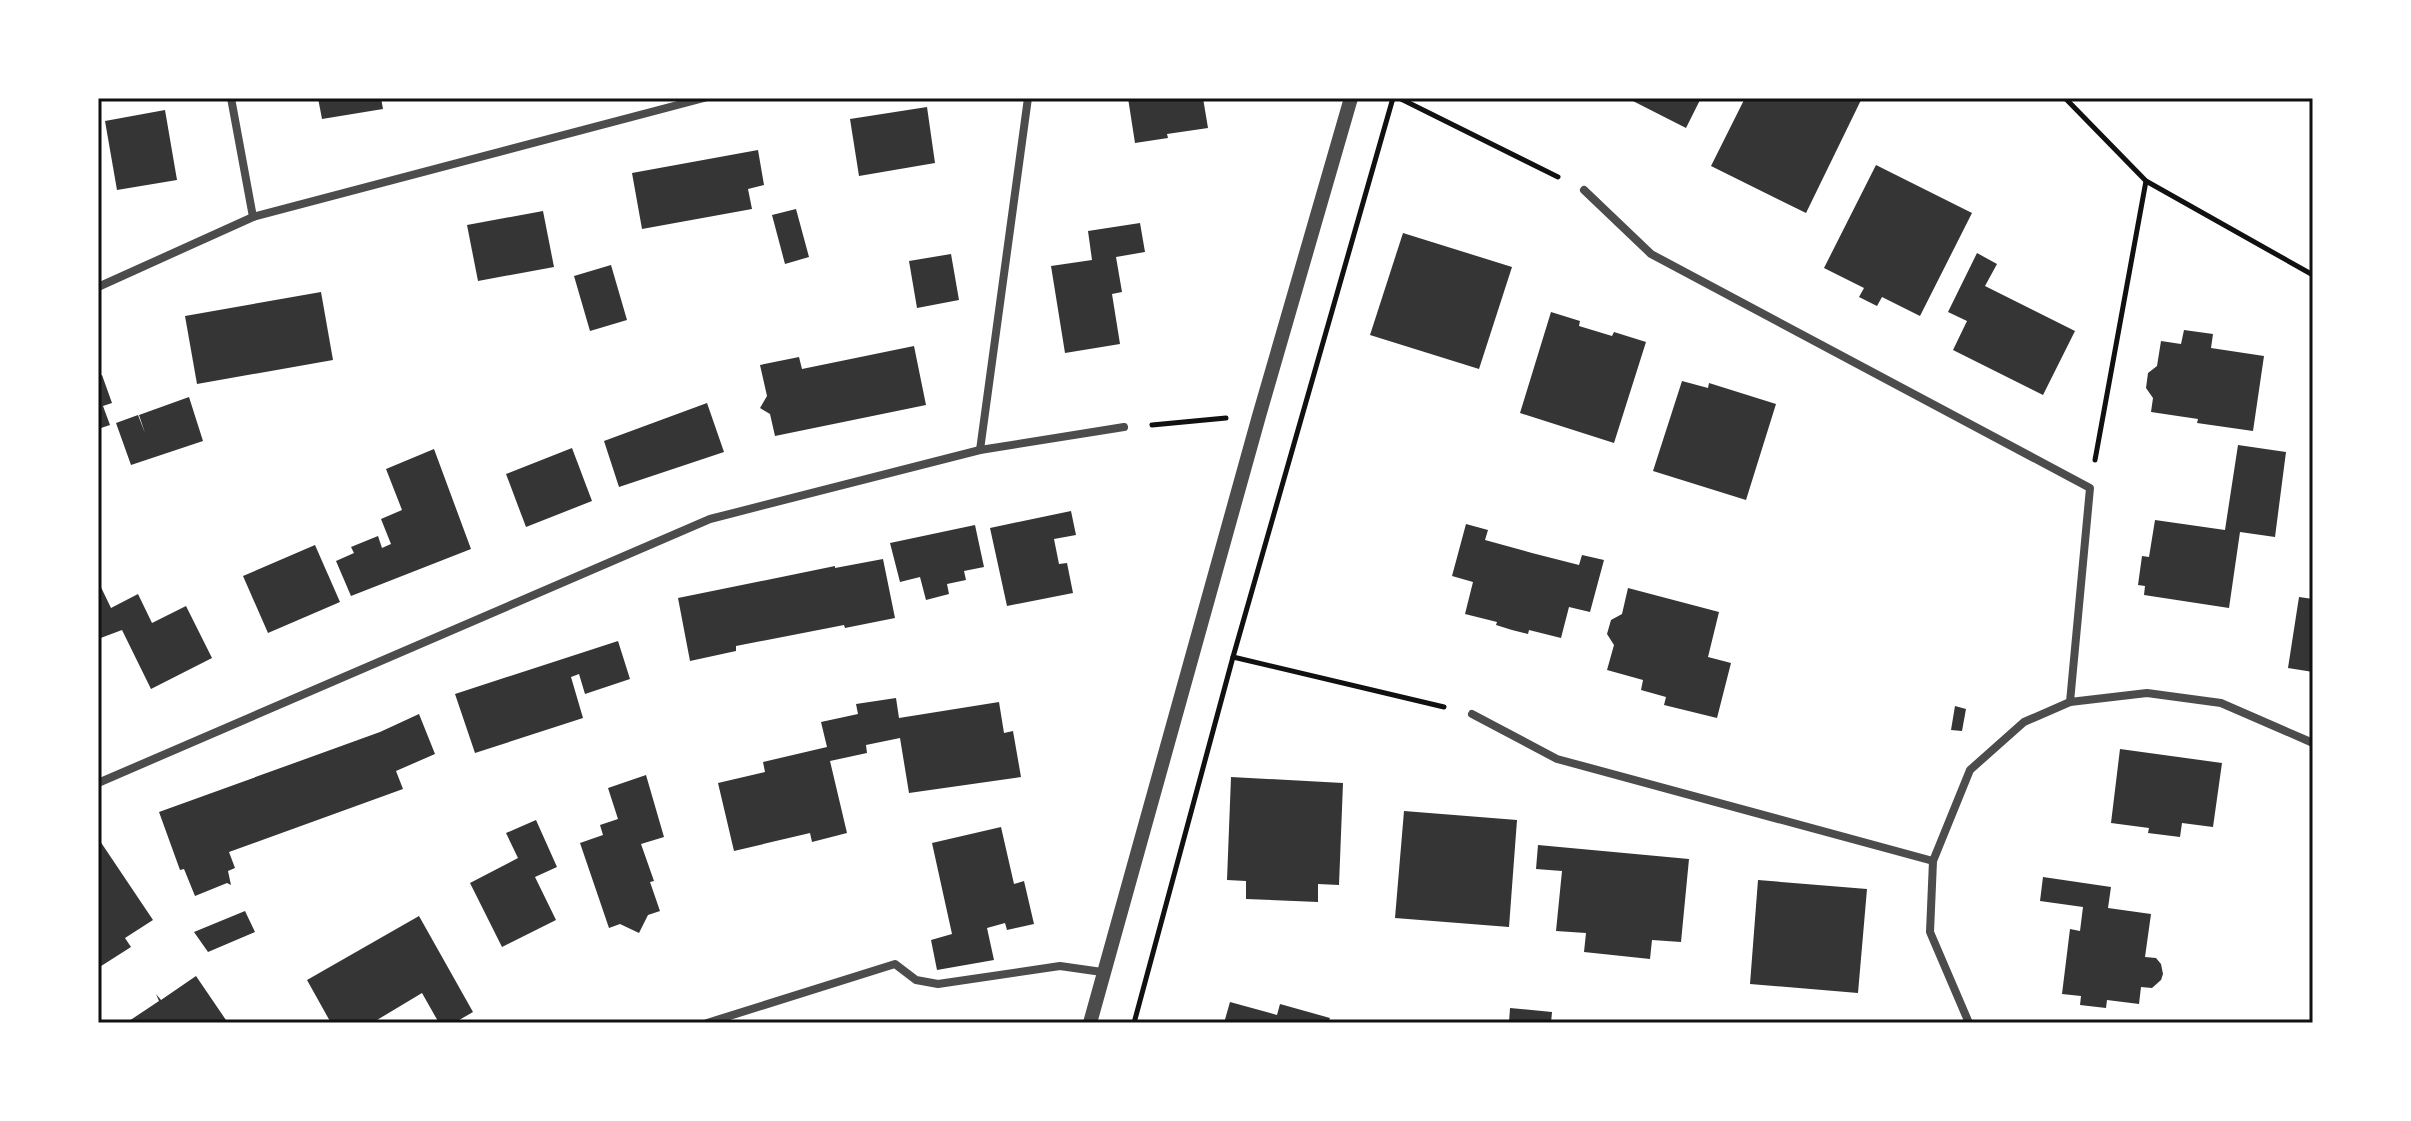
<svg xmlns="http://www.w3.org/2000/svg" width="2411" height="1121" font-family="Manrope,sans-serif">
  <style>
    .building { fill: #353535 }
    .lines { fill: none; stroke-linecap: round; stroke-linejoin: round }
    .path { stroke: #111; stroke-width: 5 }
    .minor { stroke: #4c4c4c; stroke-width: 8 }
    .tertiary { stroke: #4c4c4c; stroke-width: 14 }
    .neatline { fill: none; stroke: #111; stroke-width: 3 }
  </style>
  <rect width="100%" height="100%" fill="#fff"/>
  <!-- building -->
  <g class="building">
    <path d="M318,98H381L383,109L322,119Z"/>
    <path d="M1128,98H1203L1208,128L1167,134L1168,138L1135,143Z"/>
    <path d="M1627,98H1701L1686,128Z"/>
    <path d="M1745,98H1862L1806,213L1711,166Z"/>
    <path d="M927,107L935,163L859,176L850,119Z"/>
    <path d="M165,110L177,180L117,190L105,121Z"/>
    <path d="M758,150L764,185L748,189L752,209L642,229L632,173Z"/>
    <path d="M1876,165L1972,213L1920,316L1882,297L1877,306L1859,297L1864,288L1824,268Z"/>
    <path d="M796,209L809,257L785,264L772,215Z"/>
    <path d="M543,211L554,267L478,281L467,225Z"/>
    <path d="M1140,223L1145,252L1116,257L1122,292L1112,294L1120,344L1065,353L1051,266L1092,260L1088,231Z"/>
    <path d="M1403,233L1512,267L1479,369L1370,335Z"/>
    <path d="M1977,253L1997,264L1985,286L2075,331L2043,395L1953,350L1967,321L1948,312Z"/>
    <path d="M951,254L959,300L917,308L909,261Z"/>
    <path d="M611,265L627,320L590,331L574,276Z"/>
    <path d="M321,292L333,360L197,384L185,316Z"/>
    <path d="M1551,312L1580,321L1579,326L1612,336L1614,332L1646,342L1614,443L1520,413Z"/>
    <path d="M2184,330L2213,334L2211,348L2264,356L2253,431L2197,423L2198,419L2151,412L2153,398L2146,388L2148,373L2157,366L2161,341L2181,344Z"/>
    <path d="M914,346L926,405L775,436L770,414L760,408L767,396L760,365L799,357L802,369Z"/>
    <path d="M102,375L112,403L103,406L110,425L98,429V376Z"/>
    <path d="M1682,381L1708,388L1709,383L1776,404L1746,500L1653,471Z"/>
    <path d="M189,397L203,441L131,465L116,423L138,415L145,433L139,415Z"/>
    <path d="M707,403L724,452L619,487L604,441Z"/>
    <path d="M2238,445L2286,452L2275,537L2240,532L2229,608L2144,595L2145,586L2138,585L2142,556L2149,557L2155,520L2225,530Z"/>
    <path d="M572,448L592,501L526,527L506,474Z"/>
    <path d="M434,449L471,549L351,596L336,561L354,553L351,547L378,536L382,548L391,544L381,519L402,510L386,469Z"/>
    <path d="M1071,511L1076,535L1054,539L1059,564L1067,563L1073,593L1007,606L990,528Z"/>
    <path d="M1466,524L1488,530L1485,540L1532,553L1579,565L1582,555L1604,560L1590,612L1569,607L1561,638L1529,630L1528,634L1512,630L1496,625L1497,622L1465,614L1473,582L1452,576Z"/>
    <path d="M975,525L984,567L964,571L966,580L947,584L949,594L926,600L920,577L900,582L890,543Z"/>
    <path d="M315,545L340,602L268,633L243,576Z"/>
    <path d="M883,559L895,618L845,628L844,625L736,646V651L690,661L678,598L835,566V568Z"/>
    <path d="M98,581L111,608L138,594L152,623L186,606L212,658L151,689L122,630L98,639Z"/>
    <path d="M1628,588L1719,612L1708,657L1731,663L1717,718L1664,705L1666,697L1641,690L1643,680L1607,670L1614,645L1607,634L1611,620L1622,614Z"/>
    <path d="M2299,597L2313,599V672L2288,668Z"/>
    <path d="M618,641L630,679L585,694L579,674L571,677L583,718L475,753L455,694Z"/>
    <path d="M896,698L899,718L999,702L1004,733L1013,731L1021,777L909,793L900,738L866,745L867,753L830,761L847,833L812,842L810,833L734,851L718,783L765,772L763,762L827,747L821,722L858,714L856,704Z"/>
    <path d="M1955,706L1966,709L1962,731L1951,730Z"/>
    <path d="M419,714L435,754L396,771L403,789L229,852L235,868L228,871L231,885L227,883L195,896L184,869L180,870L159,812L380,732Z"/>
    <path d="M2120,749L2222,763L2213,827L2182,823L2180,837L2148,833L2149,828L2111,823Z"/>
    <path d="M646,775L664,837L641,844L654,881L650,882L660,911L648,915L639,933L620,924L609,928L580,843L603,835L600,825L618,819L608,788Z"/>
    <path d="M1231,777L1343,783L1339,885L1318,884V902L1246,899V881L1227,880Z"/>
    <path d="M1404,811L1517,820L1509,927L1395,918Z"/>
    <path d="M536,820L557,867L535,877L556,920L502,947L470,883L518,858L506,833Z"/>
    <path d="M1001,827L1014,884L1024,881L1034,924L1007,930L1005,923L987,928L994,960L937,970L931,940L952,934L932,843Z"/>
    <path d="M100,841L153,920L125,938L131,947L98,968V842Z"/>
    <path d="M1538,845L1689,859L1681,942L1652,940L1650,959L1584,952L1586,933L1556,931L1562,871L1536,869Z"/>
    <path d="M2043,877L2111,887L2108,908L2151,914L2145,957L2156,958L2161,964L2163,974L2161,980L2152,988L2141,987L2139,1004L2107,1000L2106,1008L2080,1005L2081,996L2062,994L2070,929L2080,931L2083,907L2040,901Z"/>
    <path d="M1758,880L1867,889L1858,993L1750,984Z"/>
    <path d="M245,911L255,932L208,952L194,932Z"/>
    <path d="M419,916L473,1012L454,1023H439L422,993L372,1023H331L307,980Z"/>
    <path d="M196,976L228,1023H126L159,1001L156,994L161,1000Z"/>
    <path d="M1230,1002L1277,1015L1280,1004L1330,1018L1328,1023H1224Z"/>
    <path d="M1510,1008L1552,1012L1551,1023H1509Z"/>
  </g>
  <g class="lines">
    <!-- path -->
    <g class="path">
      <path d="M1399,98L1558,177"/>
      <path d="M2065,98L2146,181L2313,275"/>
      <path d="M1152,425L1226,418"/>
      <path d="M2095,460L2146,181"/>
      <path d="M1233,657L1444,707"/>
      <path d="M1134,1023L1233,657L1393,98"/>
    </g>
    <!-- minor -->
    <g class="minor">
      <path d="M231,98L253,217"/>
      <path d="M1584,190L1651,254L2090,488L2070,702"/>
      <path d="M98,287L253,217L704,98"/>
      <path d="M980,450L1028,98"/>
      <path d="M1472,714L1557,759L1933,861"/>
      <path d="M98,783L710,519L980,450L1124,427"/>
      <path d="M707,1023L895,964L916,980L938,984L1060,966L1102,972"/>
      <path d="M1969,1023L1930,932L1933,861L1970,770L2024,722L2070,702L2147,693L2221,703L2313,743"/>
    </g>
    <!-- tertiary -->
    <path class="tertiary" d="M1090,1023L1259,416L1351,98"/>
  </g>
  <!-- border -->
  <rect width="2411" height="1121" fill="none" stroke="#ffffff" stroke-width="200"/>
  <rect x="100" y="100" width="2211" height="921" class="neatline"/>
</svg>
